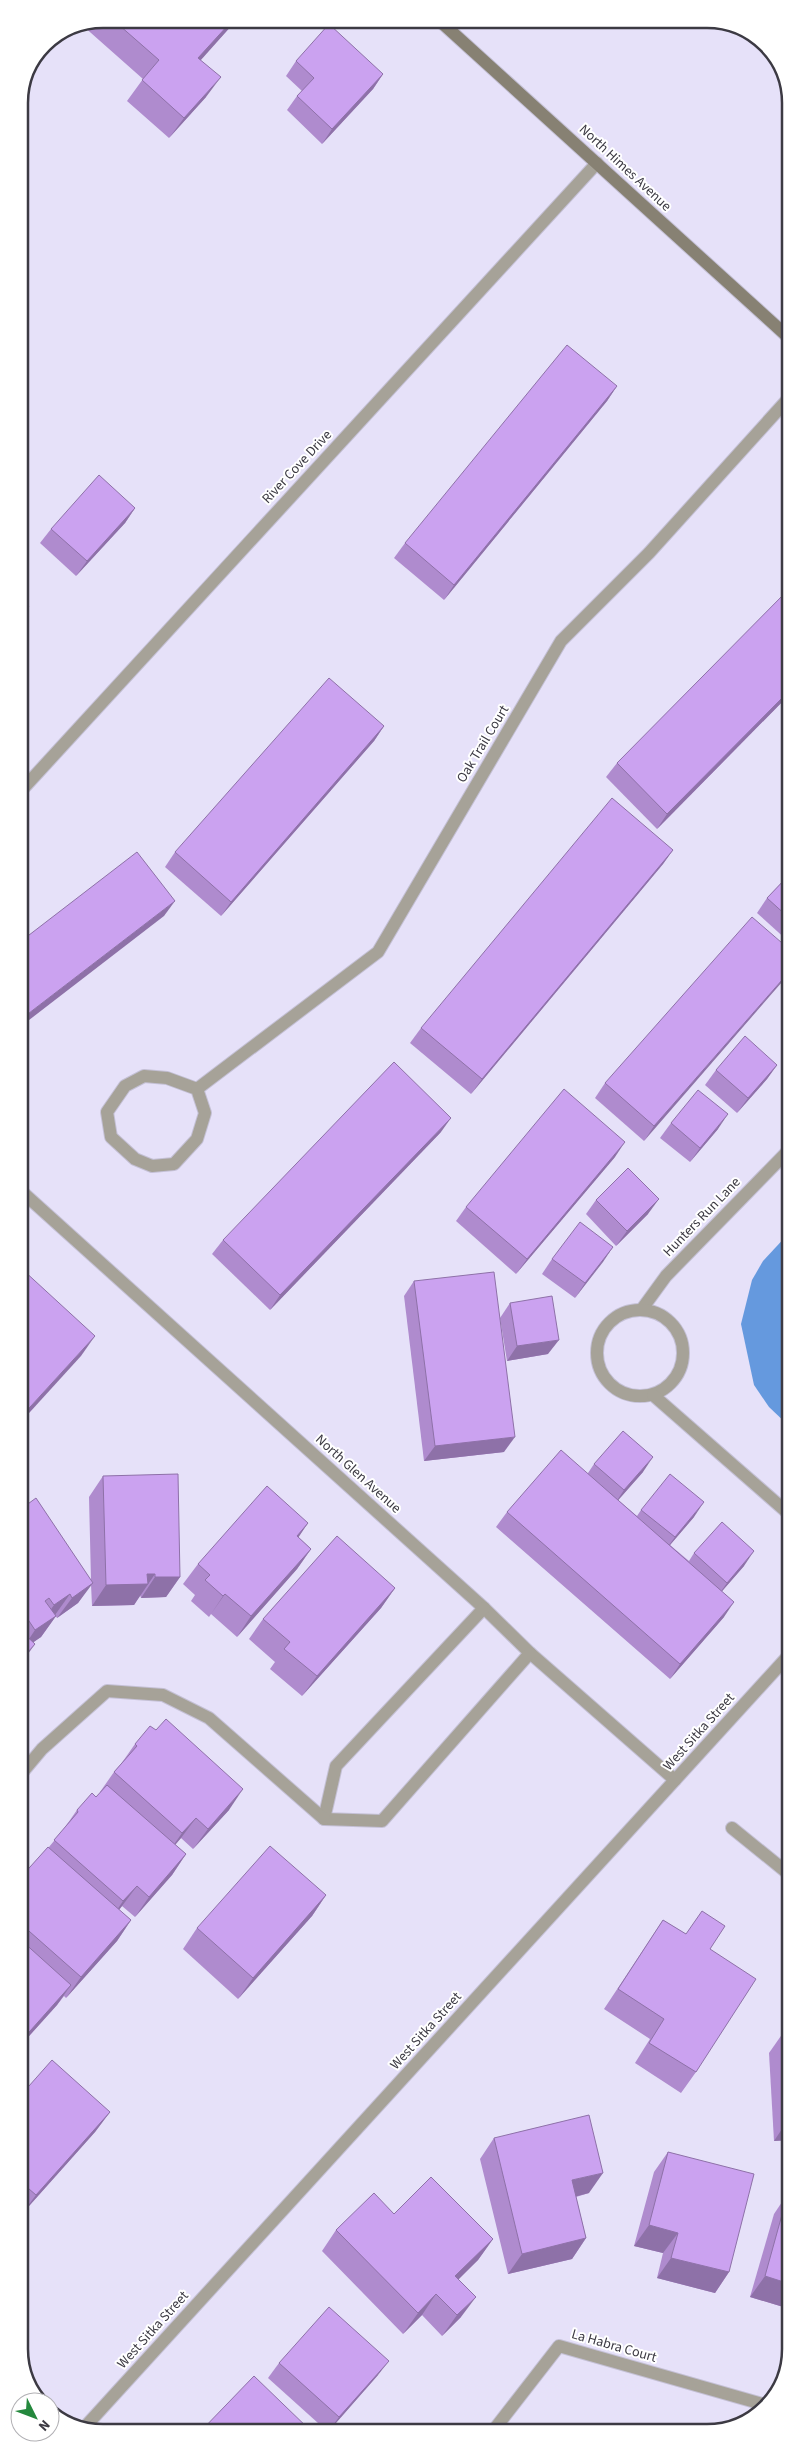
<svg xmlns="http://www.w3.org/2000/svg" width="809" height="2452" font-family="'Source Sans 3',sans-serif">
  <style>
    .water { fill: #6599de }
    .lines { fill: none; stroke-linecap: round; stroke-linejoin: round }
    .street-casing { stroke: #c4c0d5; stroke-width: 14 }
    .secondary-casing { stroke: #c4c0d5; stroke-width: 14 }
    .street { stroke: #a6a298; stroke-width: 12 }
    .secondary { stroke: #878173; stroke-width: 12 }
    .wall { fill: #af8bce }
    .shaded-wall { fill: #8e71a8 }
    .building { fill: #cba2f0; stroke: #8e71a8 }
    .labels { text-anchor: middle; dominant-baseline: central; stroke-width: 4; stroke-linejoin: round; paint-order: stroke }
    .street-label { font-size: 14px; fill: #3c3a43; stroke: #fff }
    .rim { fill: none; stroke: #3c3a43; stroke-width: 2.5 }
  </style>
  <rect width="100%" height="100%" fill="#e6e1f9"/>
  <!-- water -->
  <path class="water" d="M789,1233V1426L769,1407L754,1385L741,1324L752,1280L763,1261Z"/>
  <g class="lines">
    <defs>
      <g id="street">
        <path d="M20,792L597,163"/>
        <path d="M144,1076L167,1078L197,1089L205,1113L197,1139L174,1164L152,1166L135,1159L111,1137L107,1112L125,1086Z"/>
        <path d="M197,1089L378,952L561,641L649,553L788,399"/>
        <path d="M20,1190L484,1608L530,1653L675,1780"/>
        <path d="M642,1309L666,1276L789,1150"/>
        <circle cx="640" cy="1353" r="43"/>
        <path d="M653,1395L789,1514"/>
        <path d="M484,1608L336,1766L324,1819L382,1821L530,1653"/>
        <path d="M21,1774L42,1749L107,1691L163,1695L209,1718L324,1819"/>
        <path d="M732,1828L790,1875"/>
        <path d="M84,2428L789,1655"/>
        <path d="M493,2431L559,2346L766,2405"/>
      </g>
      <path id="secondary" d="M441,22L788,337"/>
    </defs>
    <!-- street casing -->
    <use href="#street" class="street-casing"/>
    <!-- secondary casing -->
    <use href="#secondary" class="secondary-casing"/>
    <!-- street -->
    <use href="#street" class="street"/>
    <!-- secondary -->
    <use href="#secondary" class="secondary"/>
  </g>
  <!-- wall -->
  <g class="wall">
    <path d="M233,24L200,60L206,97L169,138L127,101L143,79L82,25Z"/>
    <path d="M296,61L383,74L373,89L322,144L287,110L297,96L302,91L286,76Z"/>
    <path d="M617,386L607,401L444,600L394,558L405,543Z"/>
    <path d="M135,508L125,523L76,576L40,543L51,529Z"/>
    <path d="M788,696L657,829L606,777L617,763Z"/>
    <path d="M384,726L374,741L221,916L165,867L175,852Z"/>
    <path d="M673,850L663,864L471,1094L410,1043L421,1028Z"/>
    <path d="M788,876L789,942L757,913L767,898Z"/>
    <path d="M789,949L644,1141L595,1098L605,1083Z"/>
    <path d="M777,1065L767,1079L737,1113L705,1085L716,1070Z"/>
    <path d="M671,1123L718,1129L690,1162L660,1138Z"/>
    <path d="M441,1132L270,1310L212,1254L223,1240Z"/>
    <path d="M615,1157L516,1274L456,1221L466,1207Z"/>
    <path d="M596,1200L648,1214L616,1246L586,1214Z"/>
    <path d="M613,1247L575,1298L542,1274L552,1259Z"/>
    <path d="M414,1281L504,1452L424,1461L404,1296Z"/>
    <path d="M510,1303L548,1354L507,1361L500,1318Z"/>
    <path d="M594,1464L643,1472L618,1500L637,1516L641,1510L694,1517L670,1545L689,1561L694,1553L744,1566L722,1591L724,1617L670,1679L496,1527L507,1512L588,1473Z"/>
    <path d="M103,1476L180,1577L166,1597L141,1598L140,1595L134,1605L92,1606L91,1584L78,1603L57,1618L55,1615L56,1616L41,1637L33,1642L21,1664V1509L91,1580L89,1497Z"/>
    <path d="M308,1523L298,1537L311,1549L297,1569L237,1637L211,1614L209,1617L191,1601L195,1595L183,1584L198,1564Z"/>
    <path d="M395,1588L381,1608L302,1696L270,1669L275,1662L249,1639L263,1619Z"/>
    <path d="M135,1744L229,1810L193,1849L181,1838L175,1845L186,1854L172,1875L135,1917L122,1906L119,1910L131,1920L117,1941L66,1998L64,1996L57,2005L21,2045V1877L49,1847L63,1830L77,1810L96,1797L100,1793V1792L114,1772L121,1764Z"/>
    <path d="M326,1895L312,1916L238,1999L183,1949L197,1928Z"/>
    <path d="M663,1920L710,1949L696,2072L681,2093L635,2063L650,2039L604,2009Z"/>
    <path d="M790,2032V2140L774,2141L769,2053L783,2033Z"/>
    <path d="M21,2095L110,2112L95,2132L21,2215Z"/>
    <path d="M494,2138L589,2193L576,2197L586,2238L572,2259L508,2274L480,2159Z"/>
    <path d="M668,2152L729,2272L715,2293L657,2278L663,2253L634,2246L654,2172Z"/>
    <path d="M788,2193L790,2309L750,2297L774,2214Z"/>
    <path d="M394,2214L493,2239L478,2260L458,2279L461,2317L442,2336L422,2315L403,2334L322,2251L336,2230Z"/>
    <path d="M279,2363L378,2375L328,2432L268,2378Z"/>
  </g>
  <!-- shaded-wall -->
  <g class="shaded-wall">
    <path d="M229,24H233L184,79L198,58Z"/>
    <path d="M383,74L373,89L322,144L332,129Z"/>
    <path d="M221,77L206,97L169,138L184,118Z"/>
    <path d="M617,386L607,401L444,600L454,585Z"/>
    <path d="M135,508L125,523L76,576L87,561Z"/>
    <path d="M29,606L20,620V617Z"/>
    <path d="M788,692V696L657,829L667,814Z"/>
    <path d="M384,726L374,741L221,916L231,902Z"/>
    <path d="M673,850L663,864L471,1094L482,1079Z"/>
    <path d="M175,901L164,916L20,1027V1020Z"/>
    <path d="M789,972V974L644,1141L654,1126Z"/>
    <path d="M777,1065L767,1079L737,1113L748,1098Z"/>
    <path d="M728,1114L718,1129L690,1162L700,1148Z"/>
    <path d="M451,1118L441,1132L270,1310L280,1295Z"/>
    <path d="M625,1142L615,1157L516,1274L527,1259Z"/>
    <path d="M659,1199L648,1214L616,1246L627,1231Z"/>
    <path d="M613,1247L603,1262L575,1298L585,1283Z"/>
    <path d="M95,1336L81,1356L20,1423V1418Z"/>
    <path d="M559,1340L548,1354L507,1361L517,1346Z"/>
    <path d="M515,1437L504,1452L424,1461L435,1446Z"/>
    <path d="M653,1457L643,1472L614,1505L624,1490Z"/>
    <path d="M704,1502L694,1517L664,1552L675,1537Z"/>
    <path d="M308,1523L294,1544L297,1536Z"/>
    <path d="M311,1549L297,1569L237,1637L251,1616Z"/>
    <path d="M754,1551L744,1566L717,1597L727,1583Z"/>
    <path d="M147,1574H155L134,1605L92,1606L106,1585Z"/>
    <path d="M155,1577H180L166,1597L141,1598Z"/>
    <path d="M93,1583L78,1603L57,1618L72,1598Z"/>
    <path d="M395,1588L381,1608L302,1696L317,1676Z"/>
    <path d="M70,1594L55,1615L39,1626L54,1605Z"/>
    <path d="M225,1594L211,1614L209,1617L223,1596Z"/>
    <path d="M734,1602L724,1617L670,1679L680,1664Z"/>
    <path d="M56,1616L41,1637L21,1651L35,1630Z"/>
    <path d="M35,1644L21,1664V1660Z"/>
    <path d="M243,1789L229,1810L193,1849L208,1829Z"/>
    <path d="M196,1818L181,1838L168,1853L182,1833Z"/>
    <path d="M186,1854L172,1875L135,1917L149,1897Z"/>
    <path d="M137,1886L122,1906L109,1922L123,1901Z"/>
    <path d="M326,1895L312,1916L238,1999L253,1978Z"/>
    <path d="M131,1920L117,1941L66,1998L81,1977Z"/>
    <path d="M71,1985L57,2005L21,2045L22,2040Z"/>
    <path d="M110,2112L95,2132L21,2215L36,2195Z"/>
    <path d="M788,2120H790V2140L774,2141Z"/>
    <path d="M603,2173L589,2193L558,2201L572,2180Z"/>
    <path d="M649,2225L678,2233L663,2253L634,2246Z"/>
    <path d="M586,2238L572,2259L508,2274L522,2254Z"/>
    <path d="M493,2239L478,2260L441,2297L455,2276Z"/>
    <path d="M671,2258L729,2272L715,2293L657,2278Z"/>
    <path d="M765,2276L790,2284V2309L750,2297Z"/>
    <path d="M436,2294L422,2315L403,2334L418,2313Z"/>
    <path d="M476,2297L461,2317L442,2336L457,2315Z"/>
    <path d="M389,2361L378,2375L328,2432L339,2417Z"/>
  </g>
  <!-- building -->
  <g class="building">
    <path d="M229,24L198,58L221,77L184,118L142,80L159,60L119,25Z"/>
    <path d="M329,24L383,74L332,129L297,96L314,78L296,61Z"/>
    <path d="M567,345L617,386L454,585L405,543Z"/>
    <path d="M99,475L135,508L87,561L51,529Z"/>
    <path d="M788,590V692L667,814L617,763Z"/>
    <path d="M20,597L29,606L20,617Z"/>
    <path d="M329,678L384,726L231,902L175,852Z"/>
    <path d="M612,798L673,850L482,1079L421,1028Z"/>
    <path d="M137,852L175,901L20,1020V942Z"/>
    <path d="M788,876V917L767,898Z"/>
    <path d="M752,917L789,949V972L654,1126L605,1083Z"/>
    <path d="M745,1036L777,1065L748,1098L716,1070Z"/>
    <path d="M394,1062L451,1118L280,1295L223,1240Z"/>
    <path d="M564,1089L625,1142L527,1259L466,1207Z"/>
    <path d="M698,1090L728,1114L700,1148L671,1123Z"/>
    <path d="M628,1168L659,1199L627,1231L596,1200Z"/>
    <path d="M580,1222L613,1247L585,1283L552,1259Z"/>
    <path d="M22,1269L95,1336L20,1418V1270Z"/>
    <path d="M494,1272L515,1437L435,1446L414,1281Z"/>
    <path d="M552,1296L559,1340L517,1346L510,1303Z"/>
    <path d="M623,1431L653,1457L624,1490L594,1464Z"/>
    <path d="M561,1450L734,1602L680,1664L507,1512Z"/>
    <path d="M178,1474L180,1577H155V1574H147L148,1584L106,1585L103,1476Z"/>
    <path d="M670,1474L704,1502L675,1537L641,1510Z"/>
    <path d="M267,1486L308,1523L297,1536L311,1549L251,1616L225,1594L223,1596L205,1580L210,1575L198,1564Z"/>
    <path d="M36,1498L93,1583L72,1598L70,1594L54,1605L49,1598L45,1601L56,1616L35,1630L21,1609V1509Z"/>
    <path d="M722,1522L754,1551L727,1583L694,1553Z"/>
    <path d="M337,1536L395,1588L317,1676L284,1649L290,1642L263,1619Z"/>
    <path d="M21,1631L35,1644L21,1660Z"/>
    <path d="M166,1719L243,1789L208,1829L196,1818L182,1833L114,1772L137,1746L135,1744L150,1726L156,1730Z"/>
    <path d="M107,1785L186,1854L149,1897L137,1886L123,1901L54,1840L78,1812L77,1810L92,1793L96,1797Z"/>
    <path d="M270,1846L326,1895L253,1978L197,1928Z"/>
    <path d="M48,1847L131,1920L81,1977L21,1924V1877Z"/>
    <path d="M702,1911L725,1926L710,1949L756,1979L696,2072L649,2043L664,2019L618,1989L663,1920L686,1934Z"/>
    <path d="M21,1940L71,1985L22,2040H21Z"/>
    <path d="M790,2032V2120H788L783,2033Z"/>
    <path d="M52,2060L110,2112L36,2195L21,2182V2095Z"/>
    <path d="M589,2115L603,2173L572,2180L586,2238L522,2254L494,2138Z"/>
    <path d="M668,2152L754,2174L729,2272L671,2258L678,2233L649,2225Z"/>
    <path d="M431,2177L493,2239L455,2276L476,2297L457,2315L436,2294L418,2313L336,2230L374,2193L394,2214Z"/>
    <path d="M788,2193L790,2194V2284L765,2276Z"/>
    <path d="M329,2307L389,2361L339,2417L279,2363Z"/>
    <path d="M254,2376L312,2432L199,2433Z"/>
  </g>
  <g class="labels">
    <!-- street labels -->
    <g class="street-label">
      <text transform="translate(625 168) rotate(43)">North Himes Avenue</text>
      <text transform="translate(297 467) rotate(-47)">River Cove Drive</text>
      <text transform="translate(483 744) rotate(-59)">Oak Trail Court</text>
      <text transform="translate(702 1217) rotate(-46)">Hunters Run Lane</text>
      <text transform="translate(358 1474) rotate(42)">North Glen Avenue</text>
      <text transform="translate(699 1732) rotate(-48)">West Sitka Street</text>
      <text transform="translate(426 2031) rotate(-48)">West Sitka Street</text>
      <text transform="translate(153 2330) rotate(-48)">West Sitka Street</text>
      <text transform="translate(614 2346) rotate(16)">La Habra Court</text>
    </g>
  </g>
  <!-- crop -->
  <path d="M0 0H809V2452H0ZM103 28H707A75 75 0 0 1 782 103V2349A75 75 0 0 1 707 2424H103A75 75 0 0 1 28 2349V103A75 75 0 0 1 103 28Z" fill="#fff" fill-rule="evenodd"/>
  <path class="rim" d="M103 28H707A75 75 0 0 1 782 103V2349A75 75 0 0 1 707 2424H103A75 75 0 0 1 28 2349V103A75 75 0 0 1 103 28Z"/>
  <!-- north arrow -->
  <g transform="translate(35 2417) rotate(132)"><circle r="24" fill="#ffffff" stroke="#b1b0b4"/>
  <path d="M0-4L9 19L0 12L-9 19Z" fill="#24883d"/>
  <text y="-8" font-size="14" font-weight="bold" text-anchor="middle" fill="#3c3a43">N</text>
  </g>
</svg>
